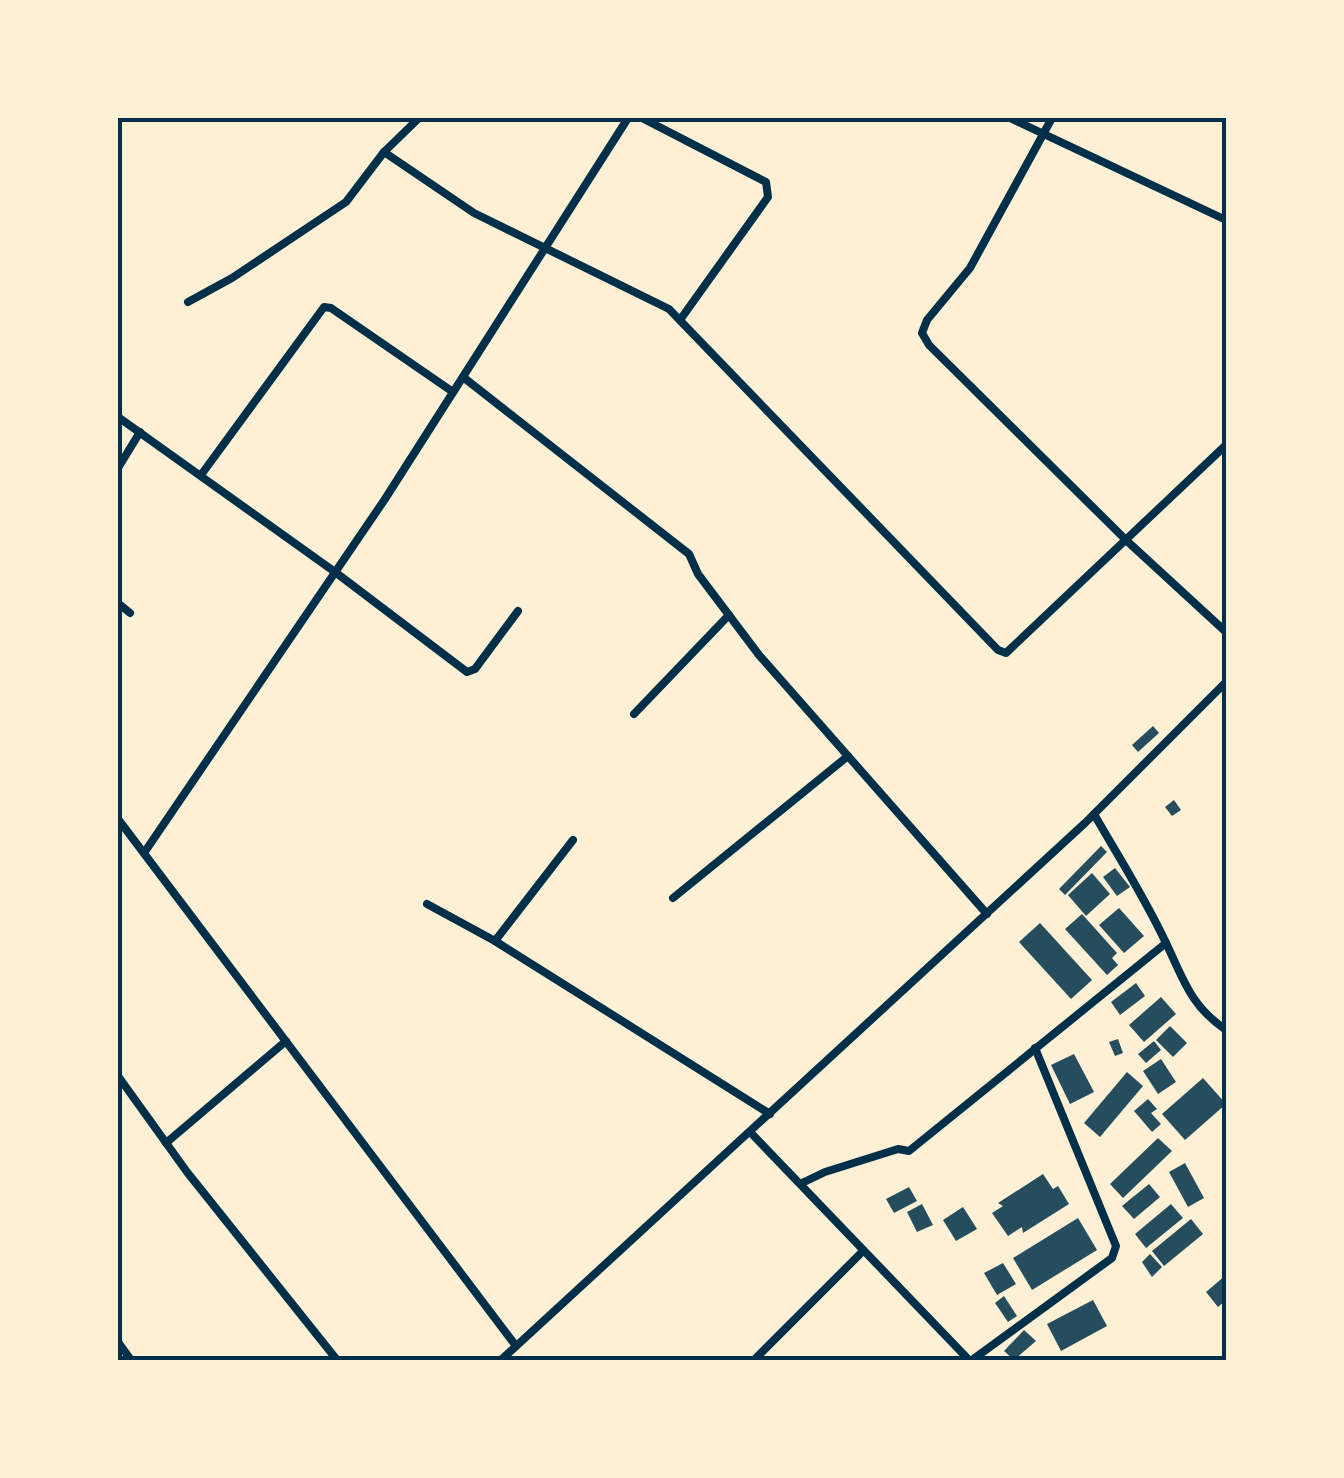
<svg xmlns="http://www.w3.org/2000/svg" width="1344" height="1478" font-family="'Noto Sans',sans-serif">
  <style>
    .building { fill: #264d5e }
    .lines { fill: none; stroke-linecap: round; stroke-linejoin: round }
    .minor { stroke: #003049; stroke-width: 8 }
    .neatline { fill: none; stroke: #003049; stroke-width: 4 }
  </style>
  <rect width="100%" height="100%" fill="#fdf0d5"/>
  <!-- building -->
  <g class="building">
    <path d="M1153,726L1159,733L1138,752L1132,745Z"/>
    <path d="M1174,800L1181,810L1172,816L1165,807Z"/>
    <path d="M1101,846L1107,852L1065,895L1059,889Z"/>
    <path d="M1115,868L1130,887L1117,896L1103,877Z"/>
    <path d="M1092,873L1110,894L1086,916L1068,895Z"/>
    <path d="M1119,908L1144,936L1124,953L1099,925Z"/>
    <path d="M1082,914L1117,953L1112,958L1118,965L1107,975L1065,929Z"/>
    <path d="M1040,923L1092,980L1071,999L1019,942Z"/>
    <path d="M1136,983L1145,996L1120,1015L1111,1002Z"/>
    <path d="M1161,997L1176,1014L1144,1042L1129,1025Z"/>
    <path d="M1170,1026L1187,1043L1173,1057L1156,1040Z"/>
    <path d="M1118,1039L1123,1053L1115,1056L1109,1042Z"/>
    <path d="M1154,1041L1161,1050L1146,1063L1138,1054Z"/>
    <path d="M1074,1054L1094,1092L1070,1104L1051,1065Z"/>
    <path d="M1161,1059L1176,1082L1158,1094L1143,1071Z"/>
    <path d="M1127,1072L1143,1086L1100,1137L1084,1123Z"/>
    <path d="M1203,1078L1226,1104L1185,1140L1162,1114Z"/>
    <path d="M1148,1099L1157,1109L1151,1113L1161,1124L1152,1132L1134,1111Z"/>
    <path d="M1158,1138L1172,1151L1123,1198L1110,1184Z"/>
    <path d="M1185,1163L1204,1198L1188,1207L1169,1172Z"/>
    <path d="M1043,1174L1053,1189L1058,1186L1069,1204L1023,1233L1022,1227L1008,1236L992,1213L1003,1206L998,1203Z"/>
    <path d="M1149,1184L1160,1197L1134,1219L1122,1206Z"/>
    <path d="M909,1187L917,1201L894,1213L886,1199Z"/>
    <path d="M922,1204L933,1225L917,1232L907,1212Z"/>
    <path d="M1171,1204L1183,1218L1146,1248L1135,1234Z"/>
    <path d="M963,1207L977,1229L956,1241L943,1220Z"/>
    <path d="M1078,1218L1097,1250L1032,1290L1013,1258Z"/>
    <path d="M1191,1219L1203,1234L1164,1266L1152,1251Z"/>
    <path d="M1150,1254L1162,1267L1152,1277L1142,1262Z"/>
    <path d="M1003,1263L1016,1284L997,1295L984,1273Z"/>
    <path d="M1226,1275V1300L1218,1307L1206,1292Z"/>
    <path d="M1004,1296L1017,1316L1008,1322L995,1303Z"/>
    <path d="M1093,1300L1107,1326L1061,1351L1047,1324Z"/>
    <path d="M1024,1330L1036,1341L1014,1360L1004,1351Z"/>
  </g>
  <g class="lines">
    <!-- minor -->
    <g class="minor">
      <path d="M642,118L766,182L768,197L680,320"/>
      <path d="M1010,118L1226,220"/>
      <path d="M1052,118L970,268L927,320L922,333L929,345L1127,541L1226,632"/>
      <path d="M384,152L474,213L669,309L998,650L1006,653L1226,445"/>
      <path d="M188,302L232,278L346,202L384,152L419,118"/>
      <path d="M463,377L689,554L698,574L759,655L987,914"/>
      <path d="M118,417L335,572L467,672L475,669L518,611"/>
      <path d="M118,468L140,432"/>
      <path d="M201,475L324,307L331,308L453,392"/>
      <path d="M118,603L130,613"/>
      <path d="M634,714L729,615"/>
      <path d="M1094,814C1118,856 1145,898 1166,943C1184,980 1190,1005 1226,1030"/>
      <path d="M118,819L516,1346"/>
      <path d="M144,853L385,499L628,118"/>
      <path d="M673,898L848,756"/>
      <path d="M427,904L495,941L770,1114"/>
      <path d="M495,941L573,840"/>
      <path d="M118,1076L187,1172L337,1360"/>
      <path d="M751,1133L969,1360"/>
      <path d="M166,1143L286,1041"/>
      <path d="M802,1183L825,1172L898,1149L909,1151L1166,943"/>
      <path d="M118,1342L131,1360"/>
      <path d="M501,1360L1085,823L1226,682"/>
      <path d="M754,1360L863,1251"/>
      <path d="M972,1360L1112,1258L1116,1246L1035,1048"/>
    </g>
  </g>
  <!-- border -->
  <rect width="1344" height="1478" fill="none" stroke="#fdf0d5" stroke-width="240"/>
  <rect x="120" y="120" width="1104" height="1238" class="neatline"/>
</svg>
